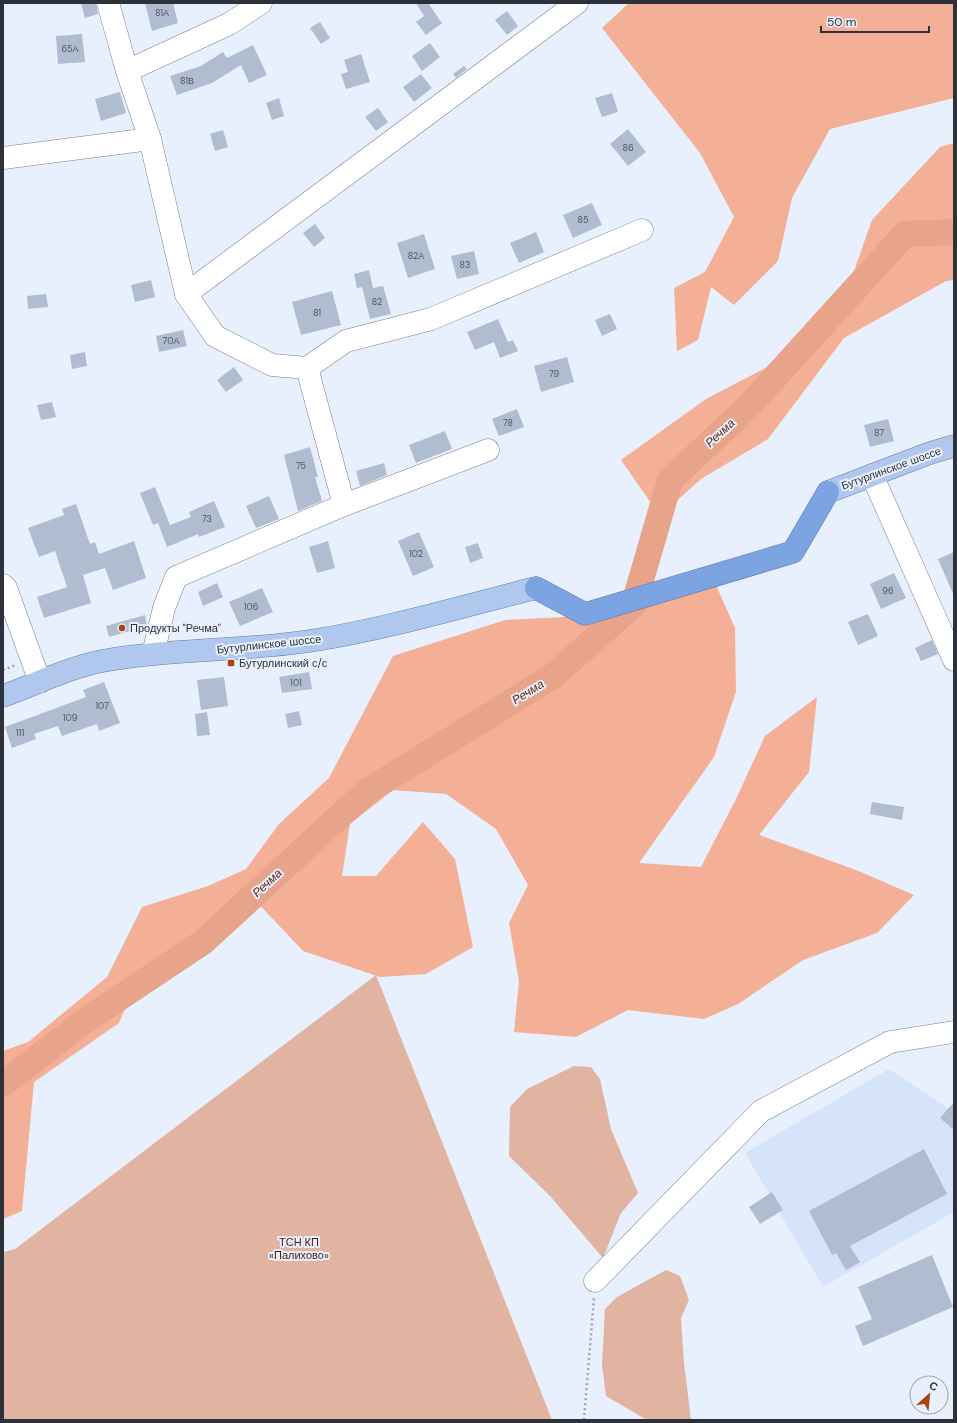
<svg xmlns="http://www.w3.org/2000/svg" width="957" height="1423" font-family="'DM Sans',sans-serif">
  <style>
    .built { fill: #d6e4fb }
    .green { fill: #e1b4a2 }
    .forest { fill: #f4b096 }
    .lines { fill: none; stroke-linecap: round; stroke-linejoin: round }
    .river { stroke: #e7a48a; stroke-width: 26 }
    .building { fill: #b0bdd1 }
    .minor-casing { stroke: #758194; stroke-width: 23 }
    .major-casing { stroke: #607ba7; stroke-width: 23 }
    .highway-casing { stroke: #607ba7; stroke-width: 23 }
    .path { stroke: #9fa5b0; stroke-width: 2.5; stroke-dasharray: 2 3; stroke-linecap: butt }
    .minor { stroke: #fff; stroke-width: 22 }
    .major { stroke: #b0c8ee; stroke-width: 22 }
    .highway { stroke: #7ca3e2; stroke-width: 22 }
    .poi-dot { fill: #a94415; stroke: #e8f0fd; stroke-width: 1.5 }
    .labels { text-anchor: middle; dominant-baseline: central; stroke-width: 4; stroke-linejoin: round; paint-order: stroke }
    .number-label { font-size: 9px; fill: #4e5560 }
    .street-label { font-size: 11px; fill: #2d323a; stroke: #e8f0fd }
    .poi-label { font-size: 11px; fill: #2d323a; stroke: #e8f0fd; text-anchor: start }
    .park-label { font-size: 11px; fill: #521800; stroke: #e8f0fd }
    .water-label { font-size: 12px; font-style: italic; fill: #62270c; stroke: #e8f0fd }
  </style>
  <rect width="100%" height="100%" fill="#e8f0fd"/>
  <!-- built -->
  <path class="built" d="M889,1069L946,1107L954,1114V1212L823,1287L745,1153Z"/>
  <!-- green -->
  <g class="green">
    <path d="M376,975L552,1420H3V1252L15,1249Z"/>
    <path d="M574,1066L591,1067L600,1079L611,1129L638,1193L621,1213L603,1258L550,1196L509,1156L510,1107L527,1089Z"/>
    <path d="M666,1270L680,1276L689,1300L681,1318L684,1363L691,1420H647L606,1396L602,1365L605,1309L617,1297Z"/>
  </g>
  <!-- forest -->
  <g class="forest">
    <path d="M629,3H954V98L830,129L792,198L778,261L734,305L711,287L698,340L677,351L674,288L705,272L734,217L700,153L602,28Z"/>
    <path d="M954,143V280L946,281L844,338L768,439L701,479L660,516L621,460L706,399L800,350L843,302L872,220L940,147Z"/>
    <path d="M715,583L735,628L736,692L714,757L639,863L701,867L736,799L765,736L817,697L809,772L759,835L856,870L914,895L877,933L803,960L738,1004L704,1019L628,1010L576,1037L514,1032L519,981L509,923L528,885L496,829L446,794L393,790L350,824L342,876H376L423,822L455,859L473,947L426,974L380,977L303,951L252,897L203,942L134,987L119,1023L34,1082L22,1211L3,1219V1051L28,1042L107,977L142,907L208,886L246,869L279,824L329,778L393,656L505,620L585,616Z"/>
  </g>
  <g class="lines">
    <!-- river -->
    <path class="river" d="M3,1084L86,1020L203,942L366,792L553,676L634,604L670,480L747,408L905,234L954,232"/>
  </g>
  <!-- building -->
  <g class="building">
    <path d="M81,3H96L98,14L85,18Z"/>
    <path d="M145,3H173L178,23L152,31Z"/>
    <path d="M416,3H428L442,23L426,35L416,22L424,16Z"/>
    <path d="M507,11L518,26L507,35L495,20Z"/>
    <path d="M320,22L330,38L321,44L310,28Z"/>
    <path d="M82,34L85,62L58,64L56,36Z"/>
    <path d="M430,43L440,57L422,71L412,56Z"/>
    <path d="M253,45L267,75L249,83L241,65L212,83L177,95L170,76L201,66L223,52L227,58Z"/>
    <path d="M361,54L370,82L346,89L341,74L348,72L344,60Z"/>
    <path d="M464,66L467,69L456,78L453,74Z"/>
    <path d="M421,74L432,88L414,102L403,87Z"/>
    <path d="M120,92L126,113L101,121L95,99Z"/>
    <path d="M612,93L618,112L602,117L595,98Z"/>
    <path d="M279,98L284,116L272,120L266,103Z"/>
    <path d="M378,108L388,122L376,131L365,117Z"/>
    <path d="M628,129L646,152L628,166L610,144Z"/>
    <path d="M223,130L228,147L215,151L210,134Z"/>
    <path d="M592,203L602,225L573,238L563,215Z"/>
    <path d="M315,224L325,238L314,247L303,233Z"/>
    <path d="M536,232L544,252L519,263L510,243Z"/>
    <path d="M424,234L435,269L408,278L397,243Z"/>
    <path d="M474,251L479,274L457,279L451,256Z"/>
    <path d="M369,270L373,288L383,286L391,314L370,319L362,287L357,288L354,274Z"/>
    <path d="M151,280L155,297L135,302L131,285Z"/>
    <path d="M332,291L341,325L301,335L292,302Z"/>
    <path d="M46,294L48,307L28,309L27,296Z"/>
    <path d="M610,314L617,329L602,336L595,320Z"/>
    <path d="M498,319L508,342L513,340L518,351L500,358L494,342L475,350L467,332Z"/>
    <path d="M183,330L187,346L159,352L156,336Z"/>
    <path d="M85,352L87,366L72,369L70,355Z"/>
    <path d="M567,357L574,382L541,392L534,366Z"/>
    <path d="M234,367L243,380L226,392L217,380Z"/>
    <path d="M52,402L56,417L41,420L37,405Z"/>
    <path d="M517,409L524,427L499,436L492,419Z"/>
    <path d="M888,419L894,441L870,447L864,425Z"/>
    <path d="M445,431L452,449L416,463L409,445Z"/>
    <path d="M310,447L318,477H315L322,501L298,511L284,455Z"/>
    <path d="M384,463L387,475L360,486L356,471Z"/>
    <path d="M155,487L170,525L191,517L189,512L214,501L225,527L199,537L198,534L167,547L158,523L153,525L140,493Z"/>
    <path d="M269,496L279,519L256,528L246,506Z"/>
    <path d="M76,504L90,544L95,542L99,554L134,541L146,578L113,590L105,568L83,575L91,603L44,618L37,597L67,587L55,551L39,557L28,528L64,515L62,509Z"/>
    <path d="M419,532L434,567L413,576L398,541Z"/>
    <path d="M328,541L335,568L317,573L309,547Z"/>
    <path d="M478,543L483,558L470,563L465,547Z"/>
    <path d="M954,552V596L938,559Z"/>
    <path d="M894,573L906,598L881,609L870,584Z"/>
    <path d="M217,583L223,597L203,606L198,592Z"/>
    <path d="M262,588L273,612L240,626L229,602Z"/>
    <path d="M868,614L878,636L858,645L848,622Z"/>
    <path d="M145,615L147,626L109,637L106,626Z"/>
    <path d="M932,640L938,654L921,661L915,648Z"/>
    <path d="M309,672L312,689L282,693L279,677Z"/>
    <path d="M224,677L228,706L201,710L197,680Z"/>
    <path d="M104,682L120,723L99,731L97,724L62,736L58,726L34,734L36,739L12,748L5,727L86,697L83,690Z"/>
    <path d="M299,711L302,725L288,728L285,714Z"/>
    <path d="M207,712L210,735L197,736L195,714Z"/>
    <path d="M872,802L904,807L902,820L870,814Z"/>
    <path d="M954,1102V1130L940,1118Z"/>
    <path d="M924,1149L947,1194L850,1246L860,1262L846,1270L836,1253L832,1255L809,1211Z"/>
    <path d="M772,1192L783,1210L760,1224L749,1207Z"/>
    <path d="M932,1255L953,1307L863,1346L855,1326L872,1319L858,1287Z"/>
  </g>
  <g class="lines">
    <defs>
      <g id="minor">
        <path d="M108,3L127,71"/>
        <path d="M3,158L150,139"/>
        <path d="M186,294L577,3"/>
        <path d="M307,368L346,341L431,319L642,230"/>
        <path d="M872,475L954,660"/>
        <path d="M344,505L488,450"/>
        <path d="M3,585L6,588L40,682"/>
        <path d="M153,654L164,608L176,577L344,505L307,368L272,365L215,336L186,294L150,139L127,71L229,24L261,3"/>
        <path d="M595,1281L761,1111L890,1042L954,1032"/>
      </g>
      <g id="major">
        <path d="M828,492L930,453L954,446"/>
        <path d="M3,696C34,685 65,669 97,662C169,648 243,652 316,640C390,628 463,606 536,588"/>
      </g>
      <path id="highway" d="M536,588L585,614L793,552L828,492"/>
    </defs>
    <!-- minor casing -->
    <use href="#minor" class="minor-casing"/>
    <!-- major casing -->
    <use href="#major" class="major-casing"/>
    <!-- highway casing -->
    <use href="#highway" class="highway-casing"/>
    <!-- path -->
    <g class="path">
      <path d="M3,670L16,665"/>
      <path d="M584,1420L594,1298"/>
    </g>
    <!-- minor -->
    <use href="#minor" class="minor"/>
    <!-- major -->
    <use href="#major" class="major"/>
    <!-- highway -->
    <use href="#highway" class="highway"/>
  </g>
  <!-- markers -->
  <g class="poi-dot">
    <circle cx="122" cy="628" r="4"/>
    <rect x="227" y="659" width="8" height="8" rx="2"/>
  </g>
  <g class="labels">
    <!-- number labels -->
    <g class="number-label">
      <text x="162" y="13">81А</text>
      <text x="70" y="49">65А</text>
      <text x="187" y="81">81В</text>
      <text x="628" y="148">86</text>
      <text x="583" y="220">85</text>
      <text x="416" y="256">82А</text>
      <text x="465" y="265">83</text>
      <text x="377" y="302">82</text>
      <text x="317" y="313">81</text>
      <text x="171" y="341">70А</text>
      <text x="554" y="374">79</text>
      <text x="508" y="423">78</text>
      <text x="879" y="433">87</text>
      <text x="301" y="466">75</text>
      <text x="207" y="519">73</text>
      <text x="416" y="554">102</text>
      <text x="888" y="591">96</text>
      <text x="251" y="607">106</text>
      <text x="296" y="683">101</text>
      <text x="102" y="706">107</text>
      <text x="70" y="718">109</text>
      <text x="20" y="733">111</text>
    </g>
    <!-- street labels -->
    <g class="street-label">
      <text transform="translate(891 468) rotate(-20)">Бутурлинское шоссе</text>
      <text transform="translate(269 644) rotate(-6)">Бутурлинское шоссе</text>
    </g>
    <!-- poi labels -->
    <g class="poi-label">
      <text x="130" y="628">Продукты "Речма"</text>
      <text x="239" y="663">Бутурлинский с/с</text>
    </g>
    <!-- park labels -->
    <g class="park-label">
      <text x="299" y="1242">ТСН КП<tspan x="299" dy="13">«Палихово»</tspan></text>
    </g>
    <!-- water labels -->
    <g class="water-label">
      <text transform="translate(720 433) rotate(-43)">Речма</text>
      <text transform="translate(528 692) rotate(-32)">Речма</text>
      <text transform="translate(267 883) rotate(-43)">Речма</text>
    </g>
  </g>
  <!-- border -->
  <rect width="957" height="1423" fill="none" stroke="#2d323a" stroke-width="8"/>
  <!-- north arrow -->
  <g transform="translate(929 1395) rotate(27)"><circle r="19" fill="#e8f0fd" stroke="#9da4af"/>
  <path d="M0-3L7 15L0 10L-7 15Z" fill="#a94415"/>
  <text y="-6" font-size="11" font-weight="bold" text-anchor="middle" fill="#2d323a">С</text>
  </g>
  <!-- scale -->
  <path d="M821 26v6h108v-6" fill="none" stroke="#2d323a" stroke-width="2"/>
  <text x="827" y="26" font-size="12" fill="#2d323a" stroke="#e8f0fd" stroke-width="3" paint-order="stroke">50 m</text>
</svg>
